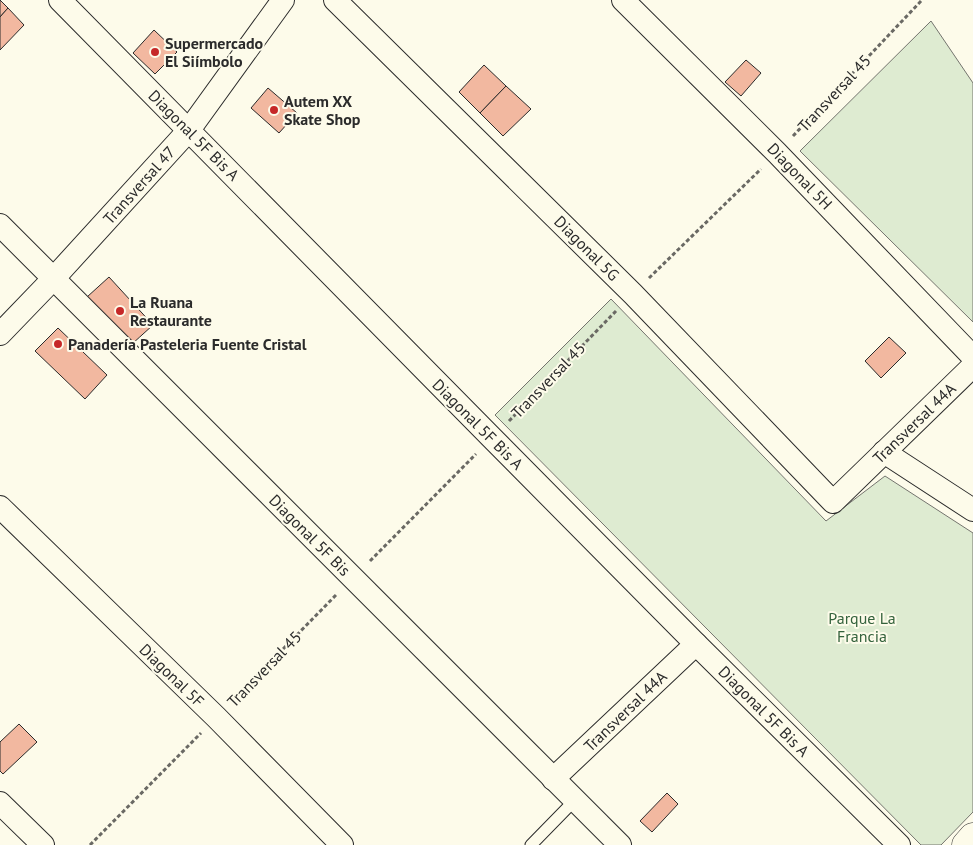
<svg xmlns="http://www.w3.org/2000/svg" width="973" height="845" font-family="'PT Sans',sans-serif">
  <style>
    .green { fill: #deebd1; stroke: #74746e }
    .building { fill: #f2b8a0; stroke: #2b2b2b }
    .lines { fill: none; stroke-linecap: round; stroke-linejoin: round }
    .lane-casing { stroke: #2b2b2b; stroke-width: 13 }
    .street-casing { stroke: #2b2b2b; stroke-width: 24 }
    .secondary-casing { stroke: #2b2b2b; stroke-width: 29 }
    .path { stroke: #6a6964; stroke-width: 3; stroke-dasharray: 4 2.5; stroke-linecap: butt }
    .lane { stroke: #fdfbea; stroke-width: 11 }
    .street { stroke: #fdfbea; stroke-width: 22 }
    .secondary { stroke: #fdfbea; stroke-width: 28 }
    .poi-dot { fill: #c62828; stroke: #fdfbea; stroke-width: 2 }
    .labels { text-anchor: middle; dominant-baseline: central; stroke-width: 4; stroke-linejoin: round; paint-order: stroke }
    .poi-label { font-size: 16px; font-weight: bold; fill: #2b2b2b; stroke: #fdfbea; text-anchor: start }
    .street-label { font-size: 16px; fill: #2b2b2b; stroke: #fdfbea }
    .park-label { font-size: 16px; fill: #34623c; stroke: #fdfbea }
  </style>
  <rect width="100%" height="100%" fill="#fdfbea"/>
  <!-- green -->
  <g class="green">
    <path d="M931,21L973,83V322L800,151Z"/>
    <path d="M611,299L826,521L885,476L973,533V812L941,845H921L495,415Z"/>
  </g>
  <!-- building -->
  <g class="building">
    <path d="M0,0L8,8L0,17Z"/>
    <path d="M8,8L24,25L0,50V17Z"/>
    <path d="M154,30L177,52L155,74L133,53Z"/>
    <path d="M746,60L761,73L741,96L725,82Z"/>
    <path d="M484,65L506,86L480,113L459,92Z"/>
    <path d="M506,86L531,109L503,136L480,113Z"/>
    <path d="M268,88L297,113L279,133L251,108Z"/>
    <path d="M109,277L153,325L132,344L87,297Z"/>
    <path d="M58,328L107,375L85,399L35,351Z"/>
    <path d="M889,337L906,353L881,378L865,361Z"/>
    <path d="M19,724L37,742L3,774L0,771V742Z"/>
    <path d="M667,793L678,804L652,832L640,821Z"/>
  </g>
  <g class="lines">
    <defs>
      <path id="lane" d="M531,845L575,800"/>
      <g id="street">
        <path d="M60,0L492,438L696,644L899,845"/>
        <path d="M335,0L633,294L833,502L973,366"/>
        <path d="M623,0L777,153L973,357"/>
        <path d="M0,225L620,845"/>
        <path d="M0,334L54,278L189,130L283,0"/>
        <path d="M884,452L973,510"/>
        <path d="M0,507L216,717L342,845"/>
        <path d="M553,779L696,644"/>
        <path d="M0,803L43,845"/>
      </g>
      <path id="secondary" d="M966,845L973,837"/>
    </defs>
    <!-- lane casing -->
    <use href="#lane" class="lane-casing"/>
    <!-- street casing -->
    <use href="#street" class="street-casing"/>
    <!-- secondary casing -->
    <use href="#secondary" class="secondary-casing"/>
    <!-- path -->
    <g class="path">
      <path d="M793,136L922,0"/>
      <path d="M649,278L761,169"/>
      <path d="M509,421L616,311"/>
      <path d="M370,561L476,454"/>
      <path d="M233,700L337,594"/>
      <path d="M90,845L201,733"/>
    </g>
    <!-- lane -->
    <use href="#lane" class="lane"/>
    <!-- street -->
    <use href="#street" class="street"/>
    <!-- secondary -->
    <use href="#secondary" class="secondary"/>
  </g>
  <!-- markers -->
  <g class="poi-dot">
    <circle cx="155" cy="52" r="5"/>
    <circle cx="274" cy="110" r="5"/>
    <circle cx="120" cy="311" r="5"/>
    <circle cx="58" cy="344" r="5"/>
  </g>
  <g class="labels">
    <!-- poi labels -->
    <g class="poi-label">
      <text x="165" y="43">Supermercado<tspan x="165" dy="18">El Siímbolo</tspan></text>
      <text x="284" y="101">Autem XX<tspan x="284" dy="18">Skate Shop</tspan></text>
      <text x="130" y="302">La Ruana<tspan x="130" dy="18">Restaurante</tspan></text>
      <text x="68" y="344">Panadería Pasteleria Fuente Cristal</text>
    </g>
    <!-- street labels -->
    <g class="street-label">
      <text transform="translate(834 93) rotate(-47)">Transversal 45</text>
      <text transform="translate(194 135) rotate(45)">Diagonal 5F Bis A</text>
      <text transform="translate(800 176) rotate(46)">Diagonal 5H</text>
      <text transform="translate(139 185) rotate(-48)">Transversal 47</text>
      <text transform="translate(587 248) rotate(45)">Diagonal 5G</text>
      <text transform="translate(548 380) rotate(-46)">Transversal 45</text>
      <text transform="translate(914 423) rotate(-44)">Transversal 44A</text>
      <text transform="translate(478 424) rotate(45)">Diagonal 5F Bis A</text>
      <text transform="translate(310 535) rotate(45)">Diagonal 5F Bis</text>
      <text transform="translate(264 669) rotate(-46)">Transversal 45</text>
      <text transform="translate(172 675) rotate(44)">Diagonal 5F</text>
      <text transform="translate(625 711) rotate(-44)">Transversal 44A</text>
      <text transform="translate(764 711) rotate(45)">Diagonal 5F Bis A</text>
    </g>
    <!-- park labels -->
    <g class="park-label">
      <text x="862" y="618">Parque La<tspan x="862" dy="18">Francia</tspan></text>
    </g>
  </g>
</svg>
